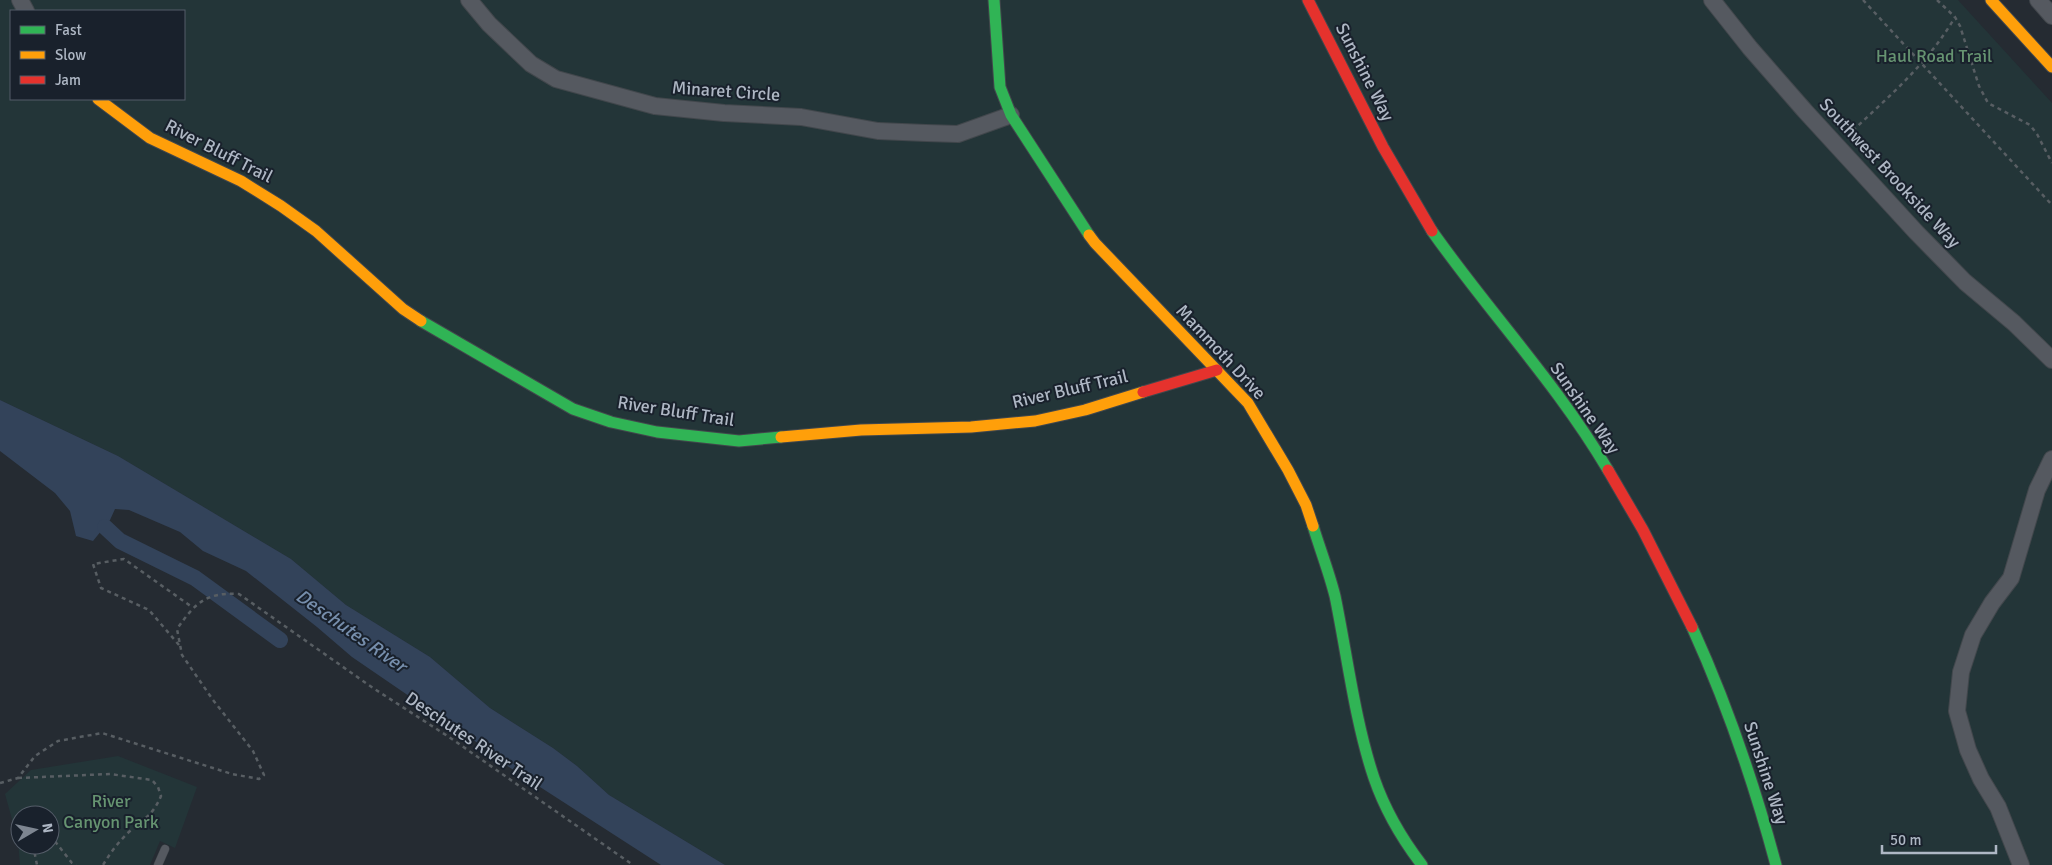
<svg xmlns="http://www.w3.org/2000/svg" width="2052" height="865" font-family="Signika,sans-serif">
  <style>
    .green { fill: #233538; fill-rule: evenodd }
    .water { fill: #33435a }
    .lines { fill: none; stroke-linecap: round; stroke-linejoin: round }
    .canal { stroke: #33435a; stroke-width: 16 }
    .lane-casing { stroke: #42474c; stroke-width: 9 }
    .street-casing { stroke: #42474c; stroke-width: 18 }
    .fast-casing { stroke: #42474c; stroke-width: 13 }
    .slow-casing { stroke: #42474c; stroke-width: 13 }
    .jam-casing { stroke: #42474c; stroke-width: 13 }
    .path { stroke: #585e63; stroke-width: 2.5; stroke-dasharray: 4 4; stroke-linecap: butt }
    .lane { stroke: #555960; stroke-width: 8 }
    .street { stroke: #555960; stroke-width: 16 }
    .fast { stroke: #30b455; stroke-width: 11 }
    .slow { stroke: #ff9f0a; stroke-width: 11 }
    .jam { stroke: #e5322d; stroke-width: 11 }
    .labels { text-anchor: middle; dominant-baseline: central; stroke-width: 4; stroke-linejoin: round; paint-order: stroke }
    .park-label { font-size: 18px; fill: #669471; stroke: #19212c }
    .street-label { font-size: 18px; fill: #aeb7c4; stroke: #19212c }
    .water-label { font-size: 19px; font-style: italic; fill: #768eac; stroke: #19212c }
  </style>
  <rect width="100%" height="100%" fill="#252b32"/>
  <!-- green -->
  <g class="green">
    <path d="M0,0H1958L2052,103V865H725L609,795L577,766L553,748L490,708L430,657L346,605L291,559L118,456L0,400ZM11,11H184V99H11Z"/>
    <path d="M118,756L197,787L175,848L160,841L150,865H20L18,841L5,794L31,770ZM20,815H50V845H20Z"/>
  </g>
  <!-- water -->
  <path class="water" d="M0,400L118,456L291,559L346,605L430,657L490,708L553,748L577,766L609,795L725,865H661L509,767L482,746L352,657L317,627L246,571L203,551L180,532L129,510L115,509L110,520L93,541L76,536L70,511L55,493L0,451Z"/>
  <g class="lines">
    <!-- canal -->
    <path class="canal" d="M105,527L120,541L195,578L280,640"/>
    <defs>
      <path id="lane" d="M158,865L165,849"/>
      <g id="street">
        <path d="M20,0L26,11"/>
        <path d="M469,0L489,24L531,64L556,79L655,106L724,113L801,117L878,131L926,133L958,134L1011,115"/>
        <path d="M1712,0L1750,48L1805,111L1916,232L1965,282L2014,323L2052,360"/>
        <path d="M2038,0L2052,16"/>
        <path d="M2021,865L1998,807L1981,779L1968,750L1957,711L1961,672L1973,635L1992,603L2011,578L2037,490L2052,459"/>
      </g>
      <g id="fast">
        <path d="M994,0L1000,87L1011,115L1089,235"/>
        <path d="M1432,231C1489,312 1558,385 1608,470"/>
        <path d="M421,321L573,409L611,422L657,432L739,441L781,437"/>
        <path d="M1313,526C1320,549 1329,572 1335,596C1347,654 1355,722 1374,778C1385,810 1402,839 1422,865"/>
        <path d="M1692,627C1727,704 1754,783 1776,865"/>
      </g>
      <g id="slow">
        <path d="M1991,0L2052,67"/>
        <path d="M98,99L150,138L241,181L281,206L316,231L403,309L421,321"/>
        <path d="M1089,235L1095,243L1248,403L1288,470L1306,505L1313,526"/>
        <path d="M781,437L861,430L971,427L1035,421L1085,410L1143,392"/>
      </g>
      <g id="jam">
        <path d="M1308,0L1383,147L1432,231"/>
        <path d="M1143,392L1217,370"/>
        <path d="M1608,470L1643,530L1692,627"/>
      </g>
    </defs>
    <!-- lane casing -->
    <use href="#lane" class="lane-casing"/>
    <!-- street casing -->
    <use href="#street" class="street-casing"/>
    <!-- fast casing -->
    <use href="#fast" class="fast-casing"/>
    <!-- slow casing -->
    <use href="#slow" class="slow-casing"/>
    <!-- jam casing -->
    <use href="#jam" class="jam-casing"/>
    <!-- path -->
    <g class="path">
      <path d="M1863,0L2052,205"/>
      <path d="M1937,0L1955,17L1960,26L1979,86L1988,103L2030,125L2037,134L2052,163"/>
      <path d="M1847,136C1886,99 1928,64 1955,17"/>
      <path d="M179,645L149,610L101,588L93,564L124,559L192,607"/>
      <path d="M18,778L110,774L152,780L158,787L161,796C153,815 145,818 130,831C120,840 110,853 103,865"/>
      <path d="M0,783L18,778L35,756L58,741L102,733L232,774L259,779L264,775L253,751L213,700L182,655L177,629C195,603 206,592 239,594L373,688L449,737L633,865"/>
      <path d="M50,835L72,863L76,865"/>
      <path d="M33,845L37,865"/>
    </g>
    <!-- lane -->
    <use href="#lane" class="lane"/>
    <!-- street -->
    <use href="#street" class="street"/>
    <!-- fast -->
    <use href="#fast" class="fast"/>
    <!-- slow -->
    <use href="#slow" class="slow"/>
    <!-- jam -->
    <use href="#jam" class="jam"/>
  </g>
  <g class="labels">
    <!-- park labels -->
    <g class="park-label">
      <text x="1934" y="56">Haul Road Trail</text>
      <text x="111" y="801">River<tspan x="111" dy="21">Canyon Park</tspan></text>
    </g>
    <!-- street labels -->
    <g class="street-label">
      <text transform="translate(1365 72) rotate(63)">Sunshine Way</text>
      <text transform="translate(726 91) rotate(4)">Minaret Circle</text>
      <text transform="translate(219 151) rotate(27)">River Bluff Trail</text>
      <text transform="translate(1890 173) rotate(47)">Southwest Brookside Way</text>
      <text transform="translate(1221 352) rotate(47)">Mammoth Drive</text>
      <text transform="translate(1070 389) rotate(-13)">River Bluff Trail</text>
      <text transform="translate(1585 408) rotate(55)">Sunshine Way</text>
      <text transform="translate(676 411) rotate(9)">River Bluff Trail</text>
      <text transform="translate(474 741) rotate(34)">Deschutes River Trail</text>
      <text transform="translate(1766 773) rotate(72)">Sunshine Way</text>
    </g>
    <!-- water labels -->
    <g class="water-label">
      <text transform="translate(351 631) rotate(35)">Deschutes River</text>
    </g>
  </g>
  <!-- legend -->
  <rect x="10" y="10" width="175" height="90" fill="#19212c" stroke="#555d69"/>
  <rect x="20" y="26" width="25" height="8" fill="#30b455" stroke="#555d69"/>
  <text x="55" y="35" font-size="15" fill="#aeb7c4">Fast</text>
  <rect x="20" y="51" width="25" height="8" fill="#ff9f0a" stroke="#555d69"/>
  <text x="55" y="60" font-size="15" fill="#aeb7c4">Slow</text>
  <rect x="20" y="76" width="25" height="8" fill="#e5322d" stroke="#555d69"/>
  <text x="55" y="85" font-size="15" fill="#aeb7c4">Jam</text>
  <!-- north arrow -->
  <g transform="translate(35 830) rotate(81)"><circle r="24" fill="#19212c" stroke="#555d69"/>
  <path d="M0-4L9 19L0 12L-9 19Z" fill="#7e8691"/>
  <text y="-8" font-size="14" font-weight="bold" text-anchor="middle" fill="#aeb7c4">N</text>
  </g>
  <!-- scale -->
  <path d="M1882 845v8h114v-8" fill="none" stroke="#aeb7c4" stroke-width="2.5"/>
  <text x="1890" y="845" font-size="15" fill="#aeb7c4" stroke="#19212c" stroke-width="4" paint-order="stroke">50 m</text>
</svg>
